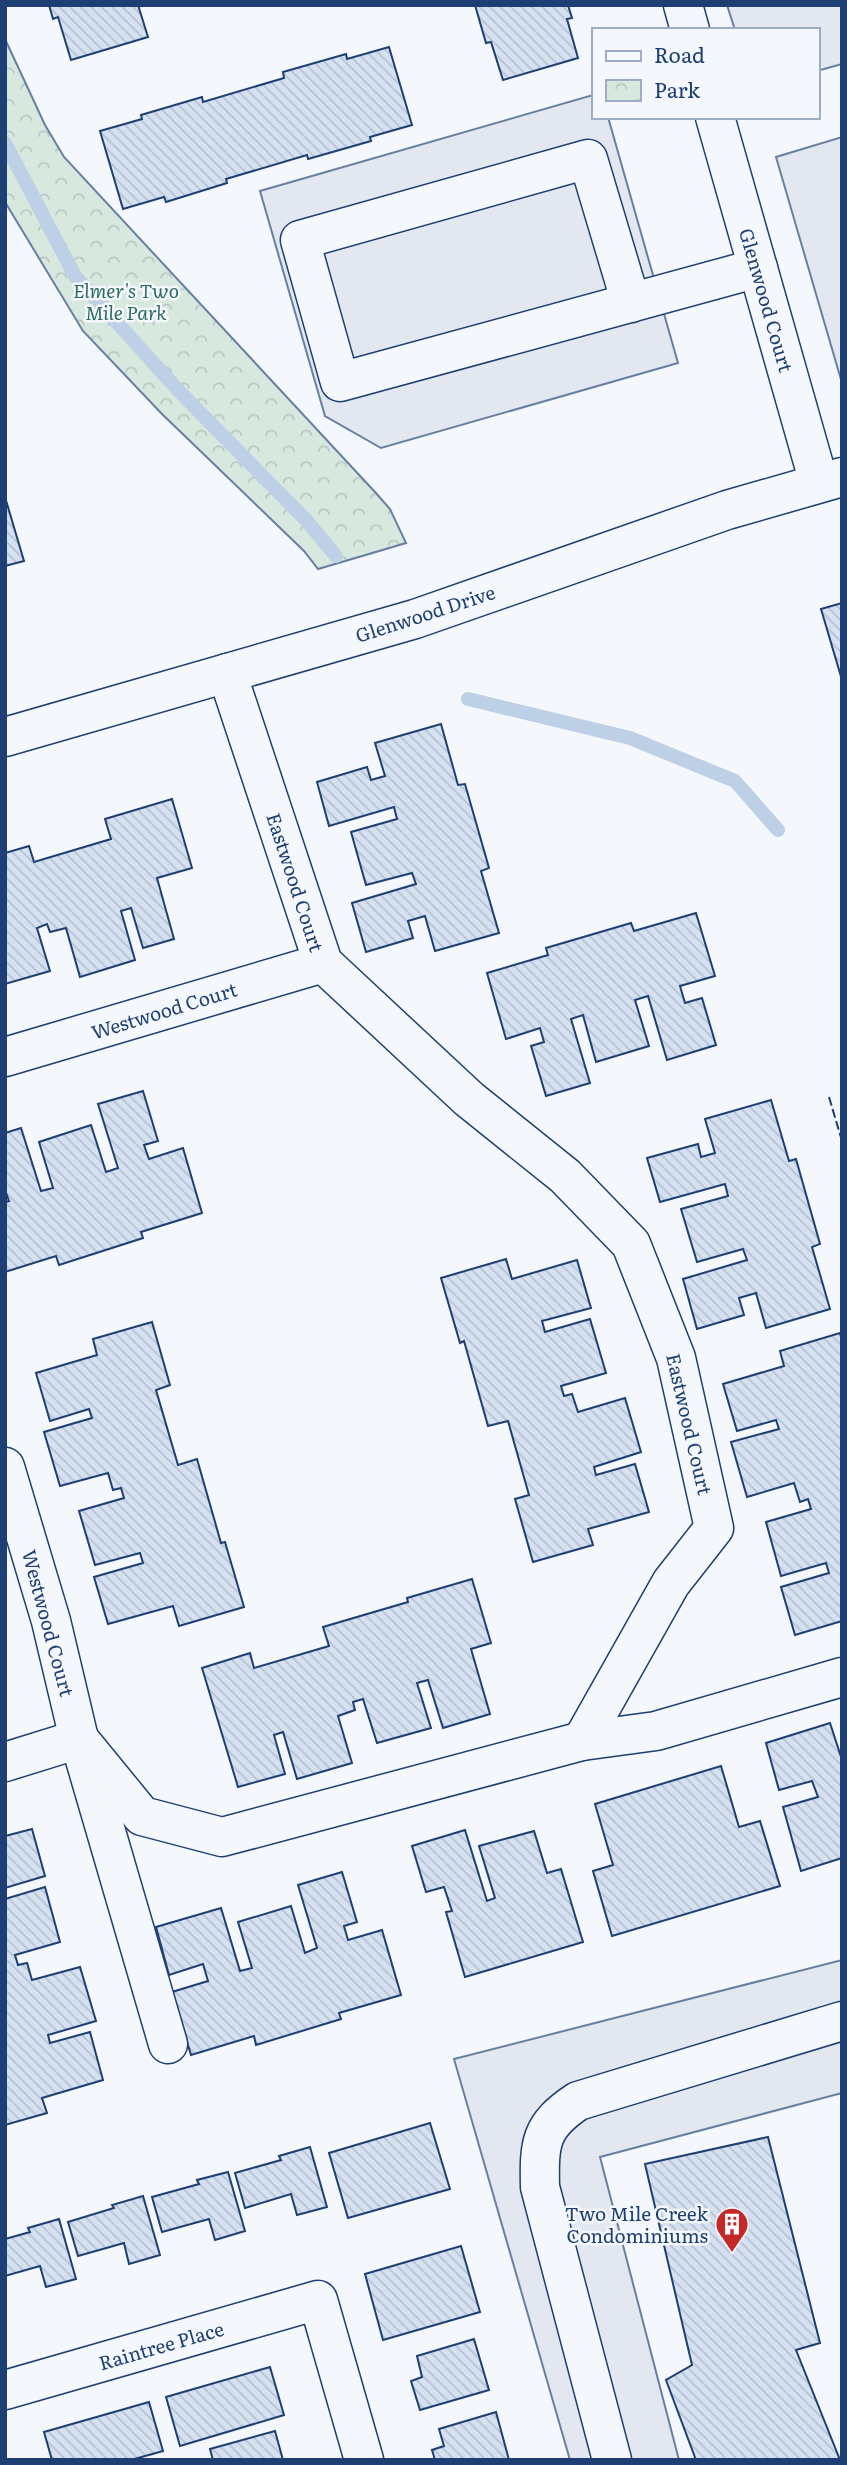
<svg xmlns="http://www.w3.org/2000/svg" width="847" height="2465" font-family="Literata,serif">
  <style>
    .park { fill: url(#park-crowns); stroke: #687fa3; stroke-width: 2 }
    .parking { fill: #e3e8f0; stroke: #687fa3; stroke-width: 2 }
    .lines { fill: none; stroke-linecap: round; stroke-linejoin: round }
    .stream { stroke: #bed0e5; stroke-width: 14 }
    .building { fill: url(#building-back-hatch); stroke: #1d3f73; stroke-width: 2 }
    .minor-casing { stroke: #1d3f73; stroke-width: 41 }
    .minor { stroke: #f4f7fb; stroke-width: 38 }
    .fence { stroke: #1d3f73; stroke-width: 2; stroke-dasharray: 9 3.5; stroke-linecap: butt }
    .labels { text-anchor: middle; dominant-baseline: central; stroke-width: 5; stroke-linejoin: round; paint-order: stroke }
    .park-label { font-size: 19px; font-style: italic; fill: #2c6c60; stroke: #f4f7fb }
    .street-label { font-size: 19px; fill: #1d3f73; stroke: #f4f7fb }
    .poi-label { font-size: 19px; fill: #1d3f73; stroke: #f4f7fb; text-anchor: end }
  </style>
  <defs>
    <pattern id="park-crowns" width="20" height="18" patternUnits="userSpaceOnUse" patternTransform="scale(1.75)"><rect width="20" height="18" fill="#d7e8df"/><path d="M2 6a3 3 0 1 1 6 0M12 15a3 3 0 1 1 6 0" fill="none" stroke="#b8c8c3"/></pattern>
    <pattern id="building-back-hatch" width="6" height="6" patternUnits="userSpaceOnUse" patternTransform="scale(1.75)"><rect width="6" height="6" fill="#d5e0f0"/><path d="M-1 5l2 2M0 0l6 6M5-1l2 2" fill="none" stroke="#b6c1d1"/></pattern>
  </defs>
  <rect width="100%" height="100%" fill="#f4f7fb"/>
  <!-- park -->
  <path class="park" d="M5,39L45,125L64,157L375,492L390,509L406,543L318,569L304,551L162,414L83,331L5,202Z"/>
  <!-- parking -->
  <g class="parking">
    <path d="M727,5H842V64L817,71V30H735Z"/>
    <path d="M593,95V117H608L678,363L381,448L325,416L260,191Z"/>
    <path d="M842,137V383L776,157Z"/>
    <path d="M842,1960V2093L600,2157L679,2460H570L454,2059Z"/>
  </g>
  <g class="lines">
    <!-- stream -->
    <g class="stream">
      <path d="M5,143L75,276L177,389L306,520L336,556"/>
      <path d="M468,699L630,738L735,781L778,830"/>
    </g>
  </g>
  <!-- building -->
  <g class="building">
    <path d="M49,5H138L148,37L71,60L58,17L53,19Z"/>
    <path d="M475,5H568L572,18L567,19L578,58L503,80L491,42L486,43Z"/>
    <path d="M389,47L412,125L370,137L371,141L308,159L307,155L226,179L227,183L166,202L164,197L123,209L100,131L142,119L141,115L202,97L203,102L284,78L283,72L346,54L347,59Z"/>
    <path d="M5,497L24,561L5,566Z"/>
    <path d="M842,603V680L821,609Z"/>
    <path d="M441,724L458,785L465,784L489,868L481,871L499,933L435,951L425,916L408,921L413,938L366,952L352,903L416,884L412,873L366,885L351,832L397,819L394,807L329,826L317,782L367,767L371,780L385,776L375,743Z"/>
    <path d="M172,799L192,868L157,878L174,939L143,948L131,908L121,911L135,960L80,977L66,928L50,932L47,924L37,928L50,971L5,984V853L29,846L34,862L111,839L105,819Z"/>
    <path d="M696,913L715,976L680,986L685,1003L702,998L716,1045L667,1060L648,996L635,1000L649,1046L596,1062L583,1015L571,1019L590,1083L546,1096L531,1046L544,1042L540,1028L506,1039L487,973L548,955L546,948L631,923L634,931Z"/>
    <path d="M143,1091L158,1141L144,1145L149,1159L183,1148L202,1213L141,1232L143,1238L59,1265L56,1256L5,1272V1202L9,1201L5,1190V1133L21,1128L41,1191L53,1188L39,1142L91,1125L106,1172L118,1168L98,1104Z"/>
    <path d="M771,1100L789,1161L796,1159L820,1244L812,1247L830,1309L766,1328L756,1293L739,1298L744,1315L697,1329L683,1279L747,1260L743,1249L697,1262L681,1209L728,1196L725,1184L660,1202L647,1158L698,1144L701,1157L715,1153L705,1119Z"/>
    <path d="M506,1259L512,1279L577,1260L591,1308L542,1321L545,1332L590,1319L606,1373L561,1386L564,1396L572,1394L578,1412L625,1398L641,1452L594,1467L596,1475L635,1464L649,1512L588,1529L593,1545L533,1562L515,1499L529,1495L508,1421L488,1426L464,1341L460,1343L441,1278Z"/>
    <path d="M152,1322L170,1385L156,1390L178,1465L197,1459L221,1543L225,1542L244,1607L179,1626L173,1606L108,1624L94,1577L143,1563L140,1553L95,1565L79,1511L124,1498L121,1488L113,1490L108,1473L60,1486L44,1432L92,1418L89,1409L50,1421L36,1373L97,1355L93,1339Z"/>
    <path d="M840,1333L842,1341V1621L795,1635L781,1587L829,1573L826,1563L781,1576L766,1522L811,1509L808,1499L800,1502L794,1483L747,1497L731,1442L779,1429L776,1420L737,1431L723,1384L784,1366L780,1351Z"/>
    <path d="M472,1579L491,1643L471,1649L490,1714L443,1728L428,1680L417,1683L431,1728L377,1743L363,1699L353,1702L355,1710L338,1716L352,1763L297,1779L283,1732L274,1735L285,1774L238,1787L202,1668L250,1653L254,1668L329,1646L323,1627L408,1602L407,1598Z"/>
    <path d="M830,1723L842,1760V1858L801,1871L783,1807L818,1797L812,1781L779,1790L766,1743Z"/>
    <path d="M721,1766L739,1827L760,1821L780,1886L612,1936L593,1871L613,1865L595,1804Z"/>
    <path d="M32,1829L45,1876L5,1888V1836Z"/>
    <path d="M465,1830L487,1901L495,1898L479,1846L534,1831L547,1873L561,1869L583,1942L465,1977L446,1912L452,1911L444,1887L426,1892L412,1846Z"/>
    <path d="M342,1872L357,1922L344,1926L348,1940L382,1930L401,1995L339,2013L341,2019L256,2045L254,2036L191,2055L172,1992L208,1981L203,1964L169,1975L156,1927L221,1908L240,1971L252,1968L238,1922L291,1906L305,1953L317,1948L298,1885Z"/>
    <path d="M45,1887L60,1942L15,1955L18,1965L27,1963L32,1980L80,1967L96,2021L48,2035L50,2043L90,2032L103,2080L42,2098L47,2113L5,2125V1899Z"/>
    <path d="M430,2123L450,2189L348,2218L329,2153Z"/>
    <path d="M768,2137L820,2343L796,2350L840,2460H696L666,2380L692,2365L645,2164Z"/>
    <path d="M310,2147L327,2207L297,2215L291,2194L245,2208L235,2173L281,2160L279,2156Z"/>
    <path d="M228,2172L245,2231L215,2240L209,2219L162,2232L152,2197L199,2184L197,2180Z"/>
    <path d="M143,2196L160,2255L129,2264L124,2243L78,2256L68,2222L114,2208L112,2205Z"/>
    <path d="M59,2219L76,2279L46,2287L40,2266L5,2276V2239L30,2232L28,2228Z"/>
    <path d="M461,2246L480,2312L383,2340L365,2274Z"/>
    <path d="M474,2339L489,2390L420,2410L411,2381L422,2377L417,2356Z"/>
    <path d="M270,2367L284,2415L180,2446L166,2397Z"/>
    <path d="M149,2402L163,2451L131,2460H52L44,2432Z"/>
    <path d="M496,2412L509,2460H435L432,2450L444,2446L439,2429Z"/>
    <path d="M275,2431L283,2460H213L210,2449Z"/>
  </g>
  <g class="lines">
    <defs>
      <g id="minor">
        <path d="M683,5L690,30"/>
        <path d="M715,117L819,483"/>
        <path d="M631,303L588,159L300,240L340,382L758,268"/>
        <path d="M227,673L323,963L469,1099L565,1176L631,1244L676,1358L714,1528L671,1583L582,1741"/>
        <path d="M5,737L415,619L727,510L842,477"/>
        <path d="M5,1057L323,963"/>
        <path d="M5,1467L51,1621L79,1739L168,2044"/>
        <path d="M79,1739L142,1816L222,1837L582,1741L656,1731L842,1677"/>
        <path d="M5,1762L79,1739"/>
        <path d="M5,2390L318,2300L364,2460"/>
        <path d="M612,2460L540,2187C539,2143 540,2126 578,2101L842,2021"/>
      </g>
    </defs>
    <!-- minor casing -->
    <use href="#minor" class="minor-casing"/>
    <!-- minor -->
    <use href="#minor" class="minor"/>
    <!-- fence -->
    <path class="fence" d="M829,1097L842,1141"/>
  </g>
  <!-- icons -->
  <defs>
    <symbol id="building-pin" viewBox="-11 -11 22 30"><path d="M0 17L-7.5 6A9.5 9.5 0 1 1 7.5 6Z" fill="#c62828" stroke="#f4f7fb"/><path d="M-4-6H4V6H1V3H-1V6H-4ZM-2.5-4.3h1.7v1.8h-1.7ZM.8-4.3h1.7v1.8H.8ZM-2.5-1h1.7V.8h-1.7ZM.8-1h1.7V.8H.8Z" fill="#fff"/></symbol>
  </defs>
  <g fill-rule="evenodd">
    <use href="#building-pin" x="713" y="2205" width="38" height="52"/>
  </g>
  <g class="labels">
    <!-- park labels -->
    <g class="park-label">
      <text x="126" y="290">Elmer's Two<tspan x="126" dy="22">Mile Park</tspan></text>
    </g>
    <!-- street labels -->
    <g class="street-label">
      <text transform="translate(767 300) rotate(74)">Glenwood Court</text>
      <text transform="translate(425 613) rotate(-18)">Glenwood Drive</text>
      <text transform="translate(296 882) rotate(72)">Eastwood Court</text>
      <text transform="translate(164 1010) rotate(-17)">Westwood Court</text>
      <text transform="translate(690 1424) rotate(77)">Eastwood Court</text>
      <text transform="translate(49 1623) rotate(75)">Westwood Court</text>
      <text transform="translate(161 2345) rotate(-16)">Raintree Place</text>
    </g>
    <!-- poi labels -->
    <g class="poi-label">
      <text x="708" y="2213">Two Mile Creek<tspan x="708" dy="22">Condominiums</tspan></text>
    </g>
  </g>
  <!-- border -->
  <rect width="847" height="2465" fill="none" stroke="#1d3f73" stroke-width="14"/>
  <!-- legend -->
  <rect x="592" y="28" width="228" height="91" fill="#f4f7fb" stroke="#9eadc5" stroke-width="2"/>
  <rect x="606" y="51" width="35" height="10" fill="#f4f7fb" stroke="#9eadc5" stroke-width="2"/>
  <text x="654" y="63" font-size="21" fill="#1d3f73">Road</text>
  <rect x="606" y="80" width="35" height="21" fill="url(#park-crowns)" stroke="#9eadc5" stroke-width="2"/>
  <text x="654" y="98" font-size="21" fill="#1d3f73">Park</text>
</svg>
